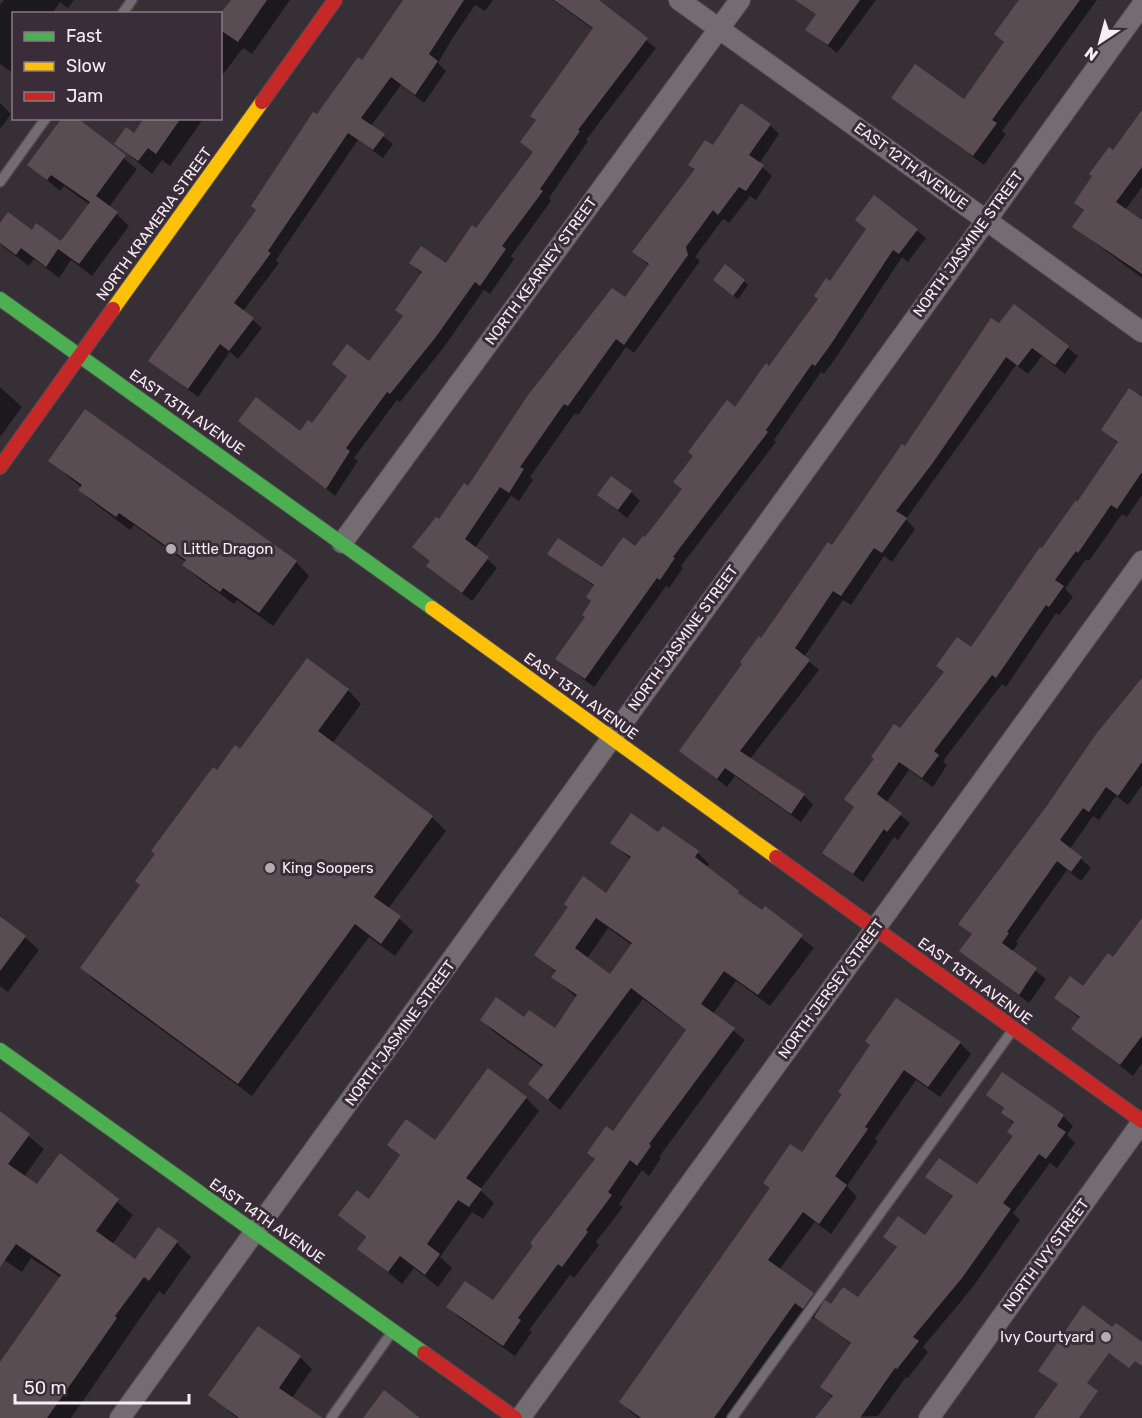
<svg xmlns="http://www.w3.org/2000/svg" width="1142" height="1418" font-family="Rubik,sans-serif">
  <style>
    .shadow { fill: #0007; fill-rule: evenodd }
    .building { fill: #5a4d52; fill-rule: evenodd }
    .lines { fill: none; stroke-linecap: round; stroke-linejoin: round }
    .lane-casing { stroke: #514c51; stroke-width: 12 }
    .street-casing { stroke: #514c51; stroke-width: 22 }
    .fast-casing { stroke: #514c51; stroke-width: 16 }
    .slow-casing { stroke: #514c51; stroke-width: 16 }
    .jam-casing { stroke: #514c51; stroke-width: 16 }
    .lane { stroke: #736d72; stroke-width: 9 }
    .street { stroke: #736d72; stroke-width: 20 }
    .fast { stroke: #4caf50; stroke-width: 14 }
    .slow { stroke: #ffc107; stroke-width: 14 }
    .jam { stroke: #c62828; stroke-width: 14 }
    .poi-dot { fill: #b3acb2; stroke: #3a2c38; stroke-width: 2 }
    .labels { text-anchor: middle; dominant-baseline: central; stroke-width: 6; stroke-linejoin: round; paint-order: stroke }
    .street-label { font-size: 15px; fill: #f7eef5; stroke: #3a2c38 }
    .poi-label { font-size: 15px; fill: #f7eef5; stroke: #3a2c38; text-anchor: start }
  </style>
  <rect width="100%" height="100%" fill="#363036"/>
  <!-- shadow -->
  <g class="shadow">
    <path d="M4,0H74L68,8L60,2L52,14H14V74L0,64V5Z"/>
    <path d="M232,0H290L252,54L243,48L220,78V17Z"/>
    <path d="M413,0H493L485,11L475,5L452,39L438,63L446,71L424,103L401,85L371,126L393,144L383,158L358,140L276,260L279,263L243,311L262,328L238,359L230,352L198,397L150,361L257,210L317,116Z"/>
    <path d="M553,0H595L656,48L586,140L588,141L549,198L551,201L511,256L514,259L490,294L484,290L444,347L400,402L397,400L354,458L358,461L335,496L240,421L300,433L312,425L348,377L334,364L369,363L404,317L422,274L411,263L446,265L477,230L534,153L522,142L594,30Z"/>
    <path d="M818,0H876L837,53L807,29L817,15Z"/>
    <path d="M1031,0H1097L1002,131L1006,134L984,165L893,97L964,101L1005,43L996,34Z"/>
    <path d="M0,103L11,114L0,129Z"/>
    <path d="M74,118L137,169L109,207L129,226L92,276L71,260L59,278L34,259L29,266L5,248L0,243V225L32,232L61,243L90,205L64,186L60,191L29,165Z"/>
    <path d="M146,118H204L170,166L162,160L152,174L116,144L134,135Z"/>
    <path d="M1142,124V187L1125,210L1142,229V278L1074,227L1085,212L1076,203L1113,152Z"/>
    <path d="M770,125L779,134L759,164L772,176L756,200L750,196L729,223L723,219L695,257L700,261L634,353L626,347L578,415L575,413L530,477L533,480L519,501L511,496L475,548L497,568L472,601L438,575L428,566L431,562L414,547L468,488L626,299L649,266L634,252L696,171L690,164L713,147Z"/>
    <path d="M875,197L926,238L908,262L902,257L837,356L824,374L821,372L774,440L776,442L681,566L683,568L669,588L666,586L594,687L557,659L586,617L595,587L549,554L602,570L645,539L683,490L675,482L769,368L867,230Z"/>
    <path d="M744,281L748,285L738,299L718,284Z"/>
    <path d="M1014,306L1078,356L1065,374L1042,356L1028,374L1016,365L906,519L915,529L892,562L884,556L851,605L843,600L804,657L819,670L750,759L804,795L813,805L801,822L735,776L727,787L681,751L761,640Z"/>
    <path d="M0,387L22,407L0,437Z"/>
    <path d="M1142,399V495L1127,517L1122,514L1089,561L1086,559L1065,589L1073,597L1059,615L1056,613L1006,687L1002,684L943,761L947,765L933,787L909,770L886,803L910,823L898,840L894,837L863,882L824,853L855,808L846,799L945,673L938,666L972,649L1119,444L1103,430Z"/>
    <path d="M50,461L296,562L309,576L273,626L237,600L234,604L198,578L184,565L186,562L134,525L130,530L94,503L80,490L82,488Z"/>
    <path d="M631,492L640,501L627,518L599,495Z"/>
    <path d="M1142,680V785L1128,805L1116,796L1099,820L1093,816L1070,849L1091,868L1081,881L1067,870L1016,942L1018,944L1012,952L1046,979L1029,1003L961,951L973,935L960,924Z"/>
    <path d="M348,690L361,704L332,744L432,817L446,831L388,909L413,931L395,956L369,937L252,1096L95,981L82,968L142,885L217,772L241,751Z"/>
    <path d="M659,834L698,853L709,864L707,868L748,902L762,912L765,908L814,948L770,1006L736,981L713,1014L745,1040L659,1157L661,1158L649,1176L642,1170L619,1204L623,1207L596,1242L599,1245L574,1278L570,1275L529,1330L532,1332L515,1356L460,1318L448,1307L493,1302L596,1160L589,1153L614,1134L687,1031L643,999L560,1110L530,1084L543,1067L494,1032L482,1020L525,1019L555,1030L577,998L553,977L556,973L536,954L606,895L631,859L612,843ZM608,928L632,945L610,976L587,959Z"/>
    <path d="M0,915L39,950L8,992L0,986Z"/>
    <path d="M1142,921V1063L1133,1076L1073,1029L1080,1019L1056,998L1084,988L1113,959Z"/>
    <path d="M960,1043L971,1054L940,1097L916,1080L875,1139L878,1141L847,1186L857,1197L831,1234L815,1222L779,1270L824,1305L831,1306L858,1299L898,1249L885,1237H926L954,1198L927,1176L977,1187L1014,1137V1124L1003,1113L1005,1110L988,1095L1063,1116L1073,1126L1067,1135L1075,1143L1057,1168L1050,1163L1013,1213L1020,1220L972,1288L923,1347L928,1352L908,1378L906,1377L878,1416L817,1418L833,1398L822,1387L852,1345L816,1317L814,1319L806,1313L733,1418H638L632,1413L621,1402L843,1095Z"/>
    <path d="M526,1098L539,1111L480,1190L494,1203L483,1219L472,1212L440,1257L452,1268L438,1287L414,1268L402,1284L359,1249L367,1239L340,1215L369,1201L401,1157L389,1145L435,1142Z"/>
    <path d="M7,1118L44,1149L24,1177L38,1186L60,1155L133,1215L112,1245L135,1261L177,1243L191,1257L164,1295L159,1291L71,1418H0V1365L61,1278L31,1258L22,1272L0,1257V1127Z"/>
    <path d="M300,1357L312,1369L292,1398L320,1418H237L210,1395Z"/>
  </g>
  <!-- building -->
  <g class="building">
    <path d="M231,0H267L238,42L220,30V14Z"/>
    <path d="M403,0H464L429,54L438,61L415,95L391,77L361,118L385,134L373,150L348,133L268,251L271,253L234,303L254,318L229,351L220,344L188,389L148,361L256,210L251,206L313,112L317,114L358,57L362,60Z"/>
    <path d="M554,0H599L648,38L578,130L580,131L540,189L543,191L502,246L506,249L480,286L475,282L435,338L390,394L387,392L346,448L350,451L326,489L238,421L256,397L300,431L308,420L312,423L347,376L332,364L347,344L369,361L403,316L395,310L422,272L409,263L421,246L446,263L472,225L476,228L533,152L520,142L536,120L530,116L593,28Z"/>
    <path d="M795,0H860L828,45L805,30L816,14Z"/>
    <path d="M1019,0H1080L992,120L997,123L973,156L891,98L915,64L964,99L1004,42L994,34Z"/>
    <path d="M741,103L771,124L749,155L764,165L746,191L739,187L718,215L713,210L686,247L688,255L624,345L616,339L568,406L564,404L520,467L524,469L509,493L500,487L465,539L489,557L462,593L426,566L430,561L412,547L436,517L439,519L464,483L468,486L528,395L612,288L625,297L649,264L632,252L695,169L688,165L705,140L713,145Z"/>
    <path d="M1142,110V167L1116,202L1142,220V274L1072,227L1084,210L1074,203L1092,176L1089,174L1109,147L1113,150Z"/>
    <path d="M62,118H77L126,155L96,196L118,212L79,264L58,249L46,267L21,248L16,255L0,243V223L8,212L32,230L36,223L61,241L90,202L51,175L47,180L27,165Z"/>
    <path d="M144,118H181L156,154L148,148L138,161L114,144L126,127L134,133Z"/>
    <path d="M874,195L918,229L899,254L893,250L829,347L815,366L812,364L766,430L768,432L673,557L675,558L660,580L657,578L585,679L555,659L585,617L582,615L591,601L586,597L594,585L547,554L558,538L602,567L623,537L635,546L643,536L645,537L682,489L673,482L693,456L688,452L727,400L735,407L766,363L769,366L818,299L814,296L826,278L830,281L866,229L855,220Z"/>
    <path d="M725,264L745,280L733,296L713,280Z"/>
    <path d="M1014,304L1069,346L1055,365L1032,348L1018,366L1006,357L932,464L896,511L907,518L882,553L874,548L841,596L833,591L795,648L810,660L740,751L805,794L791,814L725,768L717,779L679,751L742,664L740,662L759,636L761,638L828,542L832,545L902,444L905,446L991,318L999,323Z"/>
    <path d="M1129,388L1142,397V472L1117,509L1111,505L1078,553L1076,551L1055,580L1064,586L1049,607L1046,605L996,678L992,675L934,751L939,755L922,778L899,762L877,794L902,813L887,832L884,829L853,874L822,853L854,807L844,799L874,759L871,757L894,724L900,728L944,672L936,666L957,637L971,647L1040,547L1042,548L1076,500L1077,502L1118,442L1101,430Z"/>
    <path d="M85,409L297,561L259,613L223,588L220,592L182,565L186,560L119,513L116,517L78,490L82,485L48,461Z"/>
    <path d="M611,476L632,491L618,510L597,495Z"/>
    <path d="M307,658L349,689L318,731L433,816L374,897L401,916L381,944L355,924L238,1084L80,968L140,885L135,881L155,854L151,851L213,767L217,770L235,745L240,749Z"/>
    <path d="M1142,678V762L1118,796L1106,787L1089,812L1083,808L1060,840L1082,857L1071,872L1057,861L1007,932L1009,933L1002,943L1037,968L1019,995L959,951L972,934L958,924L1046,807L1096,734Z"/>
    <path d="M631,813L658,832L663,826L699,851L695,857L739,891L738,893L762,910L765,906L803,935L758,995L724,971L701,1004L735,1028L649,1144L651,1146L637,1166L630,1160L608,1192L612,1195L586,1230L588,1232L562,1267L558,1264L518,1318L521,1320L503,1346L446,1307L465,1281L493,1300L533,1246L530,1243L595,1159L587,1153L606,1126L613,1131L686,1030L631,988L548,1100L528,1084L543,1065L480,1020L496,997L524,1017L529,1010L555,1028L577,995L551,977L556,971L534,955L568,907L564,904L583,876L606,893L631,857L610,843ZM596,918L632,943L610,974L575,948Z"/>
    <path d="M0,916L26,936L0,971Z"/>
    <path d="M1142,918V1036L1120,1065L1071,1029L1080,1017L1054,998L1070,976L1083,986L1108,953L1113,957Z"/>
    <path d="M896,998L961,1042L928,1087L904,1070L865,1127L868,1129L835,1176L847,1185L819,1224L803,1212L768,1260L814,1293L803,1309L795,1303L714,1418H641L619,1402L770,1188L763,1183L790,1144L802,1152L842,1094L838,1092L870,1045L865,1041Z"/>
    <path d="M488,1068L527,1097L466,1178L482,1189L469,1207L458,1200L427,1244L440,1254L425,1275L400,1256L388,1272L357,1249L366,1237L338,1215L357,1190L369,1199L400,1155L387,1145L406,1119L435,1140Z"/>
    <path d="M1002,1072L1064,1115L1057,1126L1066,1132L1046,1159L1039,1154L1003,1203L1011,1209L962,1278L913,1337L919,1341L897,1369L895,1368L860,1418H815L833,1396L820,1387L851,1343L814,1317L825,1300L831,1304L843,1287L858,1297L897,1247L883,1237L898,1216L925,1235L953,1196L925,1177L939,1158L977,1184L1013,1136L1007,1132L1014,1122L1001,1113L1004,1108L986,1095Z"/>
    <path d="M0,1111L30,1134L8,1164L37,1184L60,1153L119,1199L96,1231L135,1259L158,1227L178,1241L149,1281L144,1277L115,1316L117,1318L47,1418H0V1362L61,1275L16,1244L0,1267Z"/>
    <path d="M1083,1305L1112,1327L1116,1323L1142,1342V1366L1135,1361L1129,1368L1109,1353L1087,1383L1098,1391L1079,1418H1034L1058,1384L1038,1371Z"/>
    <path d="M258,1326L301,1356L279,1388L323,1418H239L208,1395Z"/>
    <path d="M384,1390L420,1418H363Z"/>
  </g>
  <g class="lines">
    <defs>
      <g id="lane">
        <path d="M122,14L132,0"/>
        <path d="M0,182L46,118"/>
        <path d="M331,1418L392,1332"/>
        <path d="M732,1418L1012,1031"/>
      </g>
      <g id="street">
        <path d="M679,0L1142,332"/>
        <path d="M342,543L740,0"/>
        <path d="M120,1418L1142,5"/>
        <path d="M520,1418L1142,561"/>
        <path d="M929,1418L1142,1122"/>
      </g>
      <g id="fast">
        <path d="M0,299L432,608"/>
        <path d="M0,1050L424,1353"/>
      </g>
      <g id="slow">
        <path d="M113,309L262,102"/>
        <path d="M432,608L776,857"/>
      </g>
      <g id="jam">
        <path d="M262,102L335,0"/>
        <path d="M0,467L113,309"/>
        <path d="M776,857L1142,1121"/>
        <path d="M424,1353L515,1418"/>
      </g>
    </defs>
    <!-- lane casing -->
    <use href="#lane" class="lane-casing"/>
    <!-- street casing -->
    <use href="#street" class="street-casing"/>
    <!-- fast casing -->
    <use href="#fast" class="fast-casing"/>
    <!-- slow casing -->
    <use href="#slow" class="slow-casing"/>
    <!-- jam casing -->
    <use href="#jam" class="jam-casing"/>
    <!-- lane -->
    <use href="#lane" class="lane"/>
    <!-- street -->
    <use href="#street" class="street"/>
    <!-- fast -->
    <use href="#fast" class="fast"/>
    <!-- slow -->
    <use href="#slow" class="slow"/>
    <!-- jam -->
    <use href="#jam" class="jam"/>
  </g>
  <!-- markers -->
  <g class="poi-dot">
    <circle cx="171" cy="549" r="6"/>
    <circle cx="270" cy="868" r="6"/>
    <circle cx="1106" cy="1337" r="6"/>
  </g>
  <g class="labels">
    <!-- street labels -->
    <g class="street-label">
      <text transform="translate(911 166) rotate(36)">EAST 12TH AVENUE</text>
      <text transform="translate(154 224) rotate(-54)">NORTH KRAMERIA STREET</text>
      <text transform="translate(968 244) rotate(-54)">NORTH JASMINE STREET</text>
      <text transform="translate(541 271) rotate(-54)">NORTH KEARNEY STREET</text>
      <text transform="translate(187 412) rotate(35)">EAST 13TH AVENUE</text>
      <text transform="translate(683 638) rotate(-54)">NORTH JASMINE STREET</text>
      <text transform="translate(581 696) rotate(36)">EAST 13TH AVENUE</text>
      <text transform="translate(975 981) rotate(36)">EAST 13TH AVENUE</text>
      <text transform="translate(831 989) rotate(-54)">NORTH JERSEY STREET</text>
      <text transform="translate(400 1033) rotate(-54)">NORTH JASMINE STREET</text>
      <text transform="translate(267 1221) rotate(35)">EAST 14TH AVENUE</text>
      <text transform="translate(1046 1255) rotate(-54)">NORTH IVY STREET</text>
    </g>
    <!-- poi labels -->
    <g class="poi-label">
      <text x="183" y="549">Little Dragon</text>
      <text x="282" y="868">King Soopers</text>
      <text x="1094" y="1337" text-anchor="end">Ivy Courtyard</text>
    </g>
  </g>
  <!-- legend -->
  <rect x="12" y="12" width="210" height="108" fill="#3a2c38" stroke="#867a84" stroke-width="1.5"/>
  <rect x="24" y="32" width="30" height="9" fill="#4caf50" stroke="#867a84" stroke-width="1.5"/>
  <text x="66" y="42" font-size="18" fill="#f7eef5">Fast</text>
  <rect x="24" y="62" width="30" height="9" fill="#ffc107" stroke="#867a84" stroke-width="1.5"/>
  <text x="66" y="72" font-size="18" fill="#f7eef5">Slow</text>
  <rect x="24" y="92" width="30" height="9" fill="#c62828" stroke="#867a84" stroke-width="1.5"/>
  <text x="66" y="102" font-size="18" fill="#f7eef5">Jam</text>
  <!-- north arrow -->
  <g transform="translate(1100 42) rotate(216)" stroke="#3a2c38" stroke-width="4.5" paint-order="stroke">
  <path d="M0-4.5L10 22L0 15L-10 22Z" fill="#f7eef5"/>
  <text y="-9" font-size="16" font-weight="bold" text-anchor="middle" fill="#f7eef5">N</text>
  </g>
  <!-- scale -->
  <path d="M15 1394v9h174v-9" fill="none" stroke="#f7eef5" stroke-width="3"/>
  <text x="24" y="1394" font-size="18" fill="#f7eef5" stroke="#3a2c38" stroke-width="4.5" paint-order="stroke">50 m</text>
</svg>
